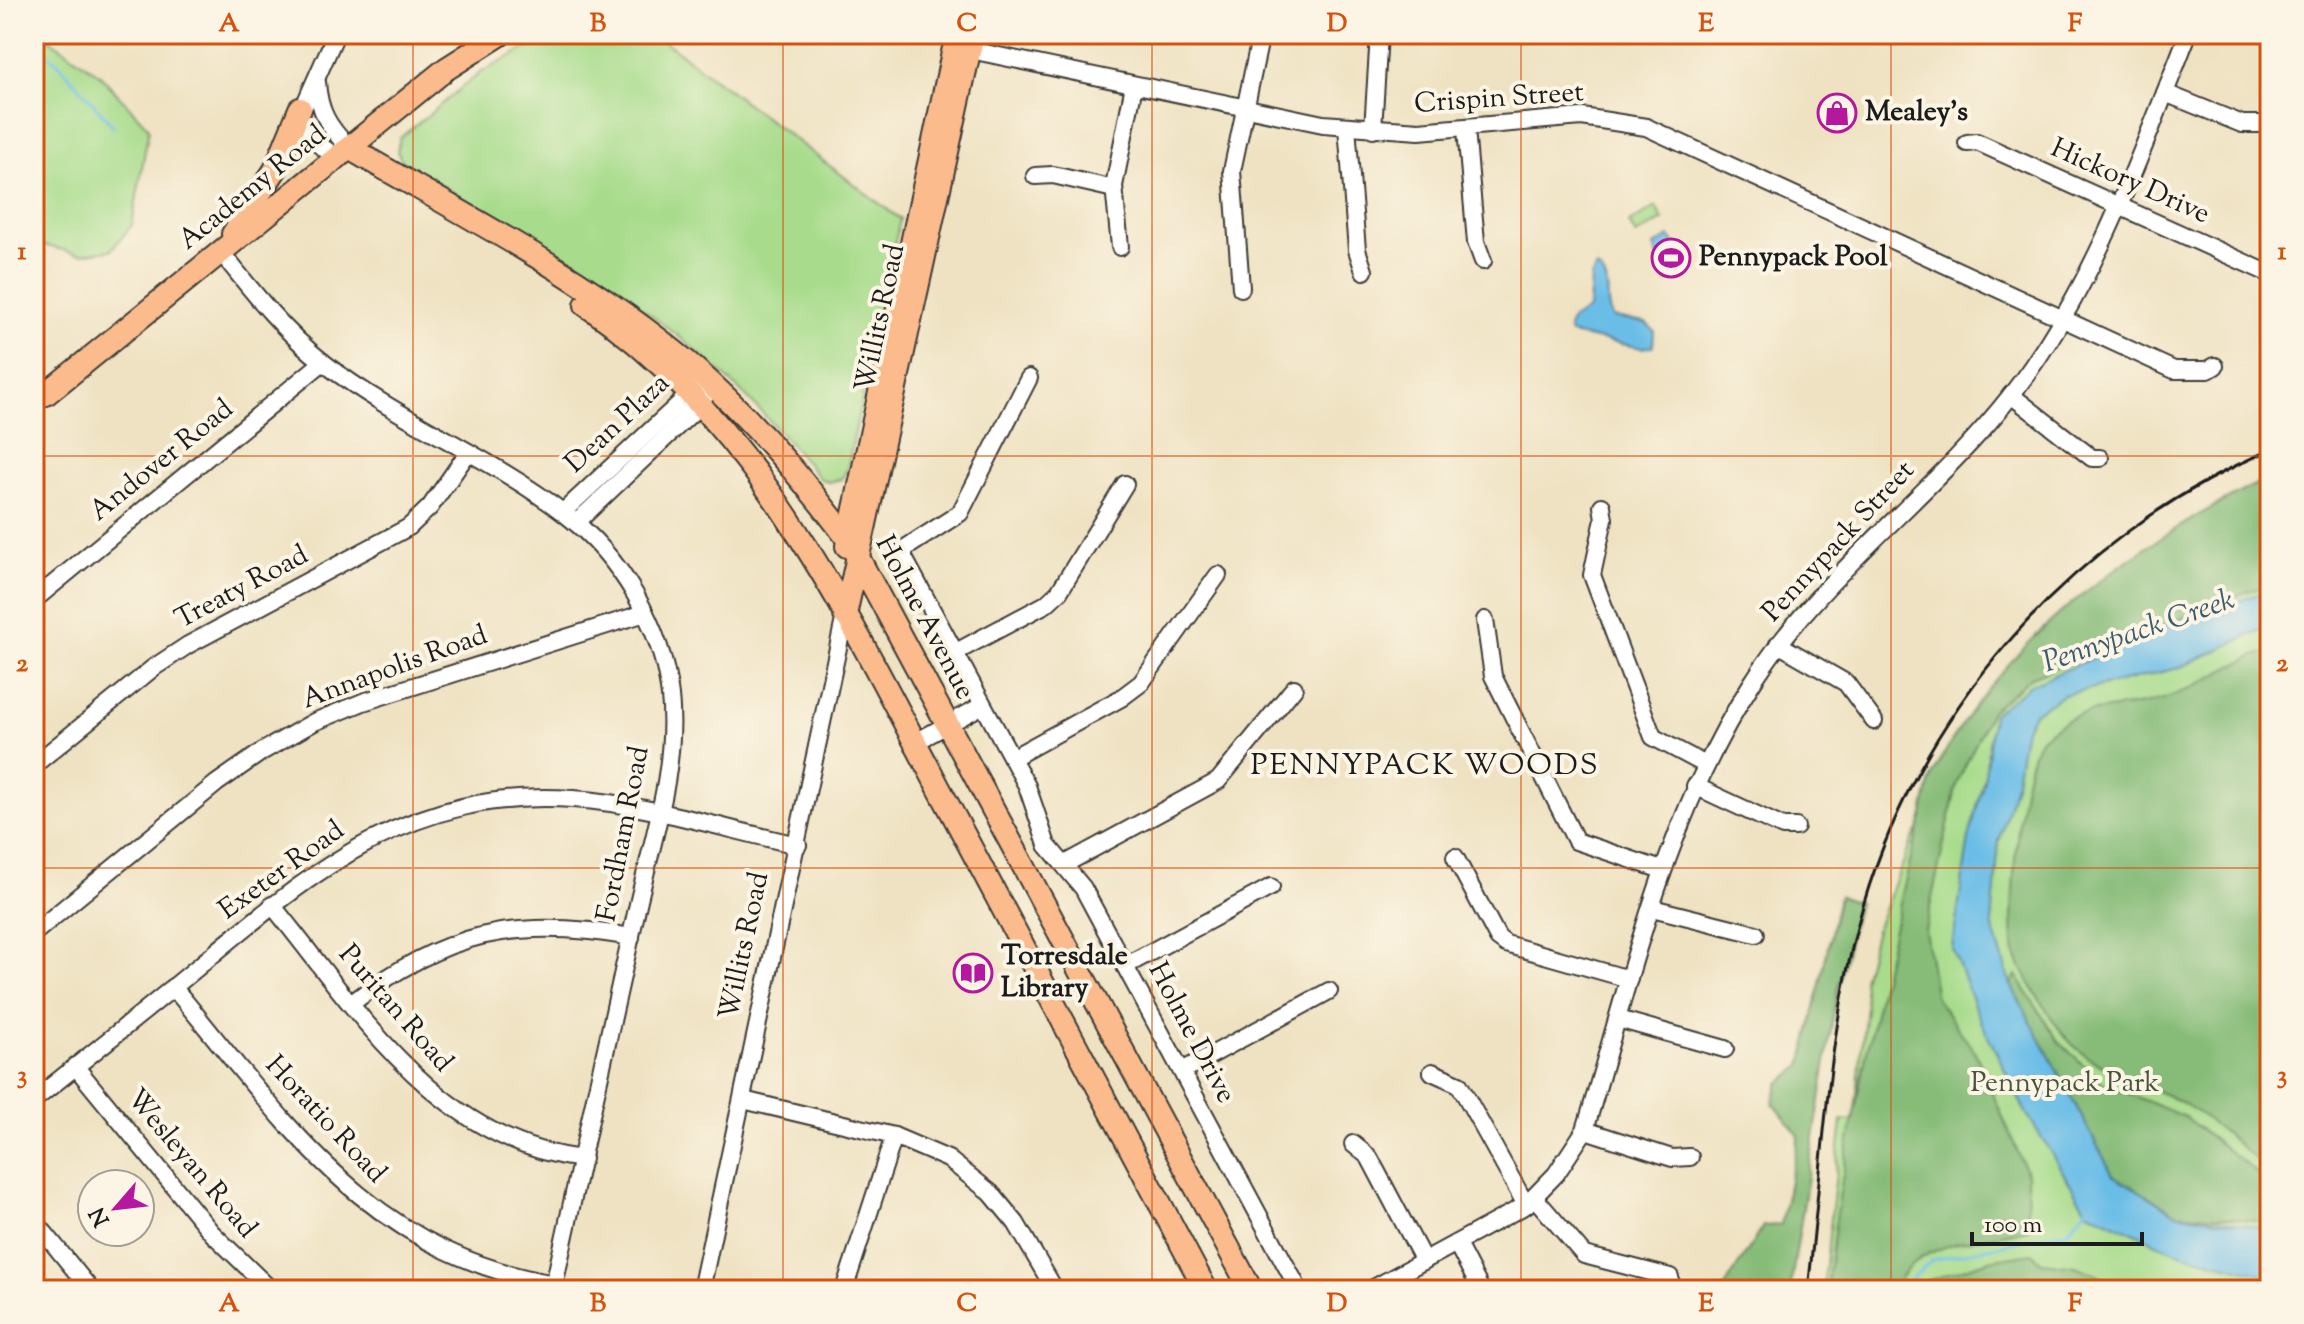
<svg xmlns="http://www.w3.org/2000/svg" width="2304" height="1324" font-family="'Sorts Mill Goudy',serif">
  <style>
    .green { fill: #a8dc8c; stroke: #627c54; stroke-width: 2 }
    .forest { fill: #86bc78; stroke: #516c4a; stroke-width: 2 }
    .water { fill: #6bbde7; stroke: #446c82; stroke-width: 2 }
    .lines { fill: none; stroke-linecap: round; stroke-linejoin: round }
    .stream { stroke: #6bbde7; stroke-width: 3 }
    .minor-casing { stroke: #3c3a35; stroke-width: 20 }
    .major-casing { stroke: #3c3a35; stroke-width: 26 }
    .minor { stroke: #fff; stroke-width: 16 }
    .major { stroke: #fbbb8d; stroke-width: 22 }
    .rail { stroke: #1c1c1c; stroke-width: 3 }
    .grid { fill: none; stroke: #d4530e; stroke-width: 2; stroke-opacity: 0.55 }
    .labels { text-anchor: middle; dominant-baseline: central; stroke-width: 8; stroke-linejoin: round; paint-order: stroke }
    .street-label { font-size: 28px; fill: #1c1c1c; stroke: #fcf5e5 }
    .poi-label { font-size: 28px; font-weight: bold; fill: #1c1c1c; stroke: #fcf5e5; text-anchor: start }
    .park-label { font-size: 28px; fill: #46563e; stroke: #fcf5e5 }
    .water-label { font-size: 30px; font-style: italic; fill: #3c5c6d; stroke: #fcf5e5 }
    .neighbourhood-label { font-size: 30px; letter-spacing: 2px; fill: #1c1c1c; stroke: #fcf5e5 }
    .neatline { fill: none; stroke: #d4530e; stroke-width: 3 }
    .grid-label { font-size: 26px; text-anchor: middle; font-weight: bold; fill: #d4530e }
  </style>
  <rect width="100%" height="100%" fill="#fcf5e5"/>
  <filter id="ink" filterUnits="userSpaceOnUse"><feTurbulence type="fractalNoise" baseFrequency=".0125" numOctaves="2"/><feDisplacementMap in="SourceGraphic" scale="16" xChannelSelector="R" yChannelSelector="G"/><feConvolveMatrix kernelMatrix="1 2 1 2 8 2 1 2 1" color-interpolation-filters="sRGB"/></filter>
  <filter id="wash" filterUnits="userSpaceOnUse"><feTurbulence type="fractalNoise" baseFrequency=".006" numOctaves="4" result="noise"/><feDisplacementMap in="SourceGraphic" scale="32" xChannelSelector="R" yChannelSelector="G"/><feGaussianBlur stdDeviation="1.8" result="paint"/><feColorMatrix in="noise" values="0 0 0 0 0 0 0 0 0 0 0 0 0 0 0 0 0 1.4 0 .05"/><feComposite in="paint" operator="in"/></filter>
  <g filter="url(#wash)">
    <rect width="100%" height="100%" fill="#efe2c2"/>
    <!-- green -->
    <g class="green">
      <path d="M34,34H42L100,75L149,128L132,225L111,250L79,254L34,243Z"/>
      <path d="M552,34H655L900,219L847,470L841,479L828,482L819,478C758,401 684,334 602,281C537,239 467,203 402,161L397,151L400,138L480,73Z"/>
      <path d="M1656,207L1663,220L1636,235L1629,223Z"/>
      <path d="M2270,489V1290H1823L1842,1120L1854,1121L1866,1007L1863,980L1876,930L1913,838L1987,711Z"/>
    </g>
    <!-- forest -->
    <g class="forest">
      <path d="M2270,477V586L2249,591L2031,677L1991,711L1957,783L1925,930L1936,998L1975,1052L2027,1174L2028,1229C1985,1239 1909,1242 1895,1290H1827C1840,1165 1868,1043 1896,920C1904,885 1913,849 1923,814C1926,801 1928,786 1934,773C2002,636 2137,543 2270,477Z"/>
      <path d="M2270,651V1171C2242,1149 2214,1121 2184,1104C2147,1084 2103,1074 2072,1044C2056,1028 2021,973 2015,952C2006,922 2020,758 2041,738C2079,702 2116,713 2160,700C2198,689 2231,662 2270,651Z"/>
      <path d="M1839,896L1858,903L1837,992L1790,1290H1723L1763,1226L1781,1225L1799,1136L1773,1103L1779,1083L1802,1066Z"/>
      <path d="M2016,975L2059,1042L2103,1083L2185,1117L2270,1183V1222L2176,1213L2113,1175L2011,985Z"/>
      <path d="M2032,1253L2042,1262L2076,1266L2133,1290H1918L1920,1283L1989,1260Z"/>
    </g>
    <!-- water -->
    <g class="water">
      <path d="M1670,237L1691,269L1668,282L1654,246Z"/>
      <path d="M1597,268C1615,280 1602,304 1613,318L1646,323L1654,331L1653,346L1642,348L1570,334L1568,328L1572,319L1589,309L1591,277Z"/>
      <path d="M2270,590V626L2179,668L2063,695L2034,713L2024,732L2016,781L1999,841L1992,924L2011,985L2113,1175L2176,1213L2270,1229V1276L2176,1252L2086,1210L2024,1109L1977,1013L1952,948L1969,838L1985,775L1993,714L2030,685L2170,625Z"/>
    </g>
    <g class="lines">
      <!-- stream -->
      <g class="stream">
        <path d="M34,43L60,65L114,127"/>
        <path d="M1906,1290L1910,1281L1932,1260L2068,1231L2088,1206"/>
      </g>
    </g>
  </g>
  <g filter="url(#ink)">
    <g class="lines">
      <defs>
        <g id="minor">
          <path d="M336,34L300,115L309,137L337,158"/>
          <path d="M961,48L1323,124L1419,131L1582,117L1646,127L2174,370H2208L2215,366"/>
          <path d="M317,82C319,112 328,126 349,148"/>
          <path d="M2165,93L2242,124H2268"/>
          <path d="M1347,127L1357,250L1364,271"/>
          <path d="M1373,129L1379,34"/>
          <path d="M1466,129L1476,242L1483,261"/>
          <path d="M1967,143L1977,142L2270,274"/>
          <path d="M1035,176L1053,175L1114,189"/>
          <path d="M1120,247L1114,186L1134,85"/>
          <path d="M221,252C252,291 284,332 324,363C399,421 490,456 565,514C620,556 662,626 670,696C678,767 651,844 636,913C608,1039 580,1164 553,1290"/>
          <path d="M1241,288L1232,171L1261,34"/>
          <path d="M1029,378L960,513L904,549V558L1027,786L1047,845L1083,888L1299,1290"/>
          <path d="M34,380L46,394"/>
          <path d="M2011,395L2092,458H2100"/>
          <path d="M1602,506L1604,519L1592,575L1653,737L1704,764"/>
          <path d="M563,512L696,388"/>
          <path d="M576,523L702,403L710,383"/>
          <path d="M34,600L323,362"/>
          <path d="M1485,620L1493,676L1576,841L1662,870"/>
          <path d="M1778,644L1846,683L1874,721"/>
          <path d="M956,652L1046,604L1059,592L1125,484"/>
          <path d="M914,743L983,705"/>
          <path d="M1012,758L1121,698L1141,683L1218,575"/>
          <path d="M34,765L153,668L188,645L409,527L430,507L467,454"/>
          <path d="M1695,786L1783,827H1796"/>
          <path d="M1455,857L1498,938L1506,944L1629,979"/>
          <path d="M1065,864L1218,781L1294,688"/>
          <path d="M272,905C357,1009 438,1143 583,1159"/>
          <path d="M1652,908L1756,934"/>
          <path d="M34,933L217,783L263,751L314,722L363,702L645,613"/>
          <path d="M1125,966L1271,887"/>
          <path d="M173,987C286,1122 368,1253 555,1284"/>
          <path d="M352,1003C443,932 517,916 631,937"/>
          <path d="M1618,1019L1725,1049"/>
          <path d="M75,1066L212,1233L271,1290"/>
          <path d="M1182,1071L1329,991"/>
          <path d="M1432,1072L1459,1084L1526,1205"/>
          <path d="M34,1100C89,1056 144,1012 198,967C314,870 411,788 573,799C648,804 724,829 798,845"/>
          <path d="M743,1100L894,1136L948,1159L991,1193L1016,1223L1055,1290"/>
          <path d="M1585,1130L1672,1158L1690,1157"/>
          <path d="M1353,1144L1369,1157L1424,1261"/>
          <path d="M1535,1198L1584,1255L1670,1277"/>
          <path d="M34,1220L91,1290"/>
          <path d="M1457,1244L1481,1290"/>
          <path d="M701,1290L845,615"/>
          <path d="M844,1290L894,1136"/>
          <path d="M1370,1290L1526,1205L1556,1174L1585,1130C1631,977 1665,819 1752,683C1822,572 1932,497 2012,394C2094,288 2139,158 2188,34"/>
        </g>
        <g id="major">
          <path d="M349,148C464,215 586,277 688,363C749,415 800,475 848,539L1251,1290"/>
          <path d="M233,234L275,170L300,109"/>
          <path d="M586,305C767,428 855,633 956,820C1040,976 1123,1133 1206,1290"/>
          <path d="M34,398L46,394L446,69L501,34"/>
          <path d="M847,546L957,34"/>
          <path d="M845,615L973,34"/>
        </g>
      </defs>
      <!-- minor casing -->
      <use href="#minor" class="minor-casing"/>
      <!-- major casing -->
      <use href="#major" class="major-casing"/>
      <!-- minor -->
      <use href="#minor" class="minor"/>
      <!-- major -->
      <use href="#major" class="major"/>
      <!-- rail -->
      <path class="rail" d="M1808,1290C1822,1169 1827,1042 1858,924C1913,714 2071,535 2270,450"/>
    </g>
  </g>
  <!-- grid -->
  <path class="grid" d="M413,34V1290M783,34V1290M1152,34V1290M1521,34V1290M1891,34V1290M34,456H2270M34,868H2270"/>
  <!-- icons -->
  <defs>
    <symbol id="shop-ring" viewBox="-11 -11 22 22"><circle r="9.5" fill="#fcf5e5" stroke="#b5179e" stroke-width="1.5"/><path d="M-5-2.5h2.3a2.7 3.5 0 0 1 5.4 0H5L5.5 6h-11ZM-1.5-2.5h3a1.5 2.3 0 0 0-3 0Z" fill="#b5179e"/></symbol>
    <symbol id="stadium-ring" viewBox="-11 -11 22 22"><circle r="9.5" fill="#fcf5e5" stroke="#b5179e" stroke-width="1.5"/><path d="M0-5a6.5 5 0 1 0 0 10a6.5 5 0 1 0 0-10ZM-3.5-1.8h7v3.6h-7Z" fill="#b5179e"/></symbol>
    <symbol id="library-ring" viewBox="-11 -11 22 22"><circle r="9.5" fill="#fcf5e5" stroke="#b5179e" stroke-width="1.5"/><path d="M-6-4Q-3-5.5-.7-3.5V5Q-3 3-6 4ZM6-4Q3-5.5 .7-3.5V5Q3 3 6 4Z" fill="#b5179e"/></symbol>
  </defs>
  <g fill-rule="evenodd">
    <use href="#shop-ring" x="1815" y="91" width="44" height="44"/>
    <use href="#stadium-ring" x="1649" y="236" width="44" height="44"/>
    <use href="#library-ring" x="951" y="951" width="44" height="44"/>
  </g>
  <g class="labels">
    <!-- street labels -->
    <g class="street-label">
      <text transform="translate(1499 99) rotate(-4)">Crispin Street</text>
      <text transform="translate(2130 182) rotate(24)">Hickory Drive</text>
      <text transform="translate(253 188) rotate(-39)">Academy Road</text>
      <text transform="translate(881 318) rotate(-78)">Willits Road</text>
      <text transform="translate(618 424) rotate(-43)">Dean Plaza</text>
      <text transform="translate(162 461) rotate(-39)">Andover Road</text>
      <text transform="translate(1839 542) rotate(-47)">Pennypack Street</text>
      <text transform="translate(242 588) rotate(-28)">Treaty Road</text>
      <text transform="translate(924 618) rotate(62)">Holme Avenue</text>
      <text transform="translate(395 668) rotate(-20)">Annapolis Road</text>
      <text transform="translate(624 834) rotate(-79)">Fordham Road</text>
      <text transform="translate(282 871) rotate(-36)">Exeter Road</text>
      <text transform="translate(745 946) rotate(-78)">Willits Road</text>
      <text transform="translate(395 1009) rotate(49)">Puritan Road</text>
      <text transform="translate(1191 1033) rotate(62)">Holme Drive</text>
      <text transform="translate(325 1120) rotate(47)">Horatio Road</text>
      <text transform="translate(191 1164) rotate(50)">Wesleyan Road</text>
    </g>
    <!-- poi labels -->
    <g class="poi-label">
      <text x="1865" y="113">Mealey's</text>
      <text x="1699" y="258">Pennypack Pool</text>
      <text x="1001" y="957">Torresdale<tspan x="1001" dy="32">Library</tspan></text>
    </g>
    <!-- park labels -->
    <g class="park-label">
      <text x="2065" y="1084">Pennypack Park</text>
    </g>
    <!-- water labels -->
    <g class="water-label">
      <text transform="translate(2139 632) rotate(-19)">Pennypack Creek</text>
    </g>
    <!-- neighbourhood labels -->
    <g class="neighbourhood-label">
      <text x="1425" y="766">PENNYPACK WOODS</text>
    </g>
  </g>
  <!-- margin -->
  <rect width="2304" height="1324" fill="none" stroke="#fcf5e5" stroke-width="88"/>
  <!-- north arrow -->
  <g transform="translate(116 1208) rotate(242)"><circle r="38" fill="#fcf5e5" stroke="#a29e95" stroke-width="2"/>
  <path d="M0-6L14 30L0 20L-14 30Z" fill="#b5179e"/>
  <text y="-12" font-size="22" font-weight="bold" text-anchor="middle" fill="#1c1c1c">N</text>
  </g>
  <!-- scale -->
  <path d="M1972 1232v12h170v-12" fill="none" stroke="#1c1c1c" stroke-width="4"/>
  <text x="1984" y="1232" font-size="24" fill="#1c1c1c" stroke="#fcf5e5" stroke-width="6" paint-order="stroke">100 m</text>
  <rect x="44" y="44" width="2216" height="1236" class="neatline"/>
  <g class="grid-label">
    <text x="229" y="31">A</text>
    <text x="598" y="31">B</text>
    <text x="967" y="31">C</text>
    <text x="1337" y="31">D</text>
    <text x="1706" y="31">E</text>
    <text x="2075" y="31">F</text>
    <text x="22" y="259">1</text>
    <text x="2282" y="259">1</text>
    <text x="22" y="671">2</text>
    <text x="2282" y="671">2</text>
    <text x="22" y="1083">3</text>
    <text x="2282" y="1083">3</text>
    <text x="229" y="1311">A</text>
    <text x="598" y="1311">B</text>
    <text x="967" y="1311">C</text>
    <text x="1337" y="1311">D</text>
    <text x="1706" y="1311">E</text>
    <text x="2075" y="1311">F</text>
  </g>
</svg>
